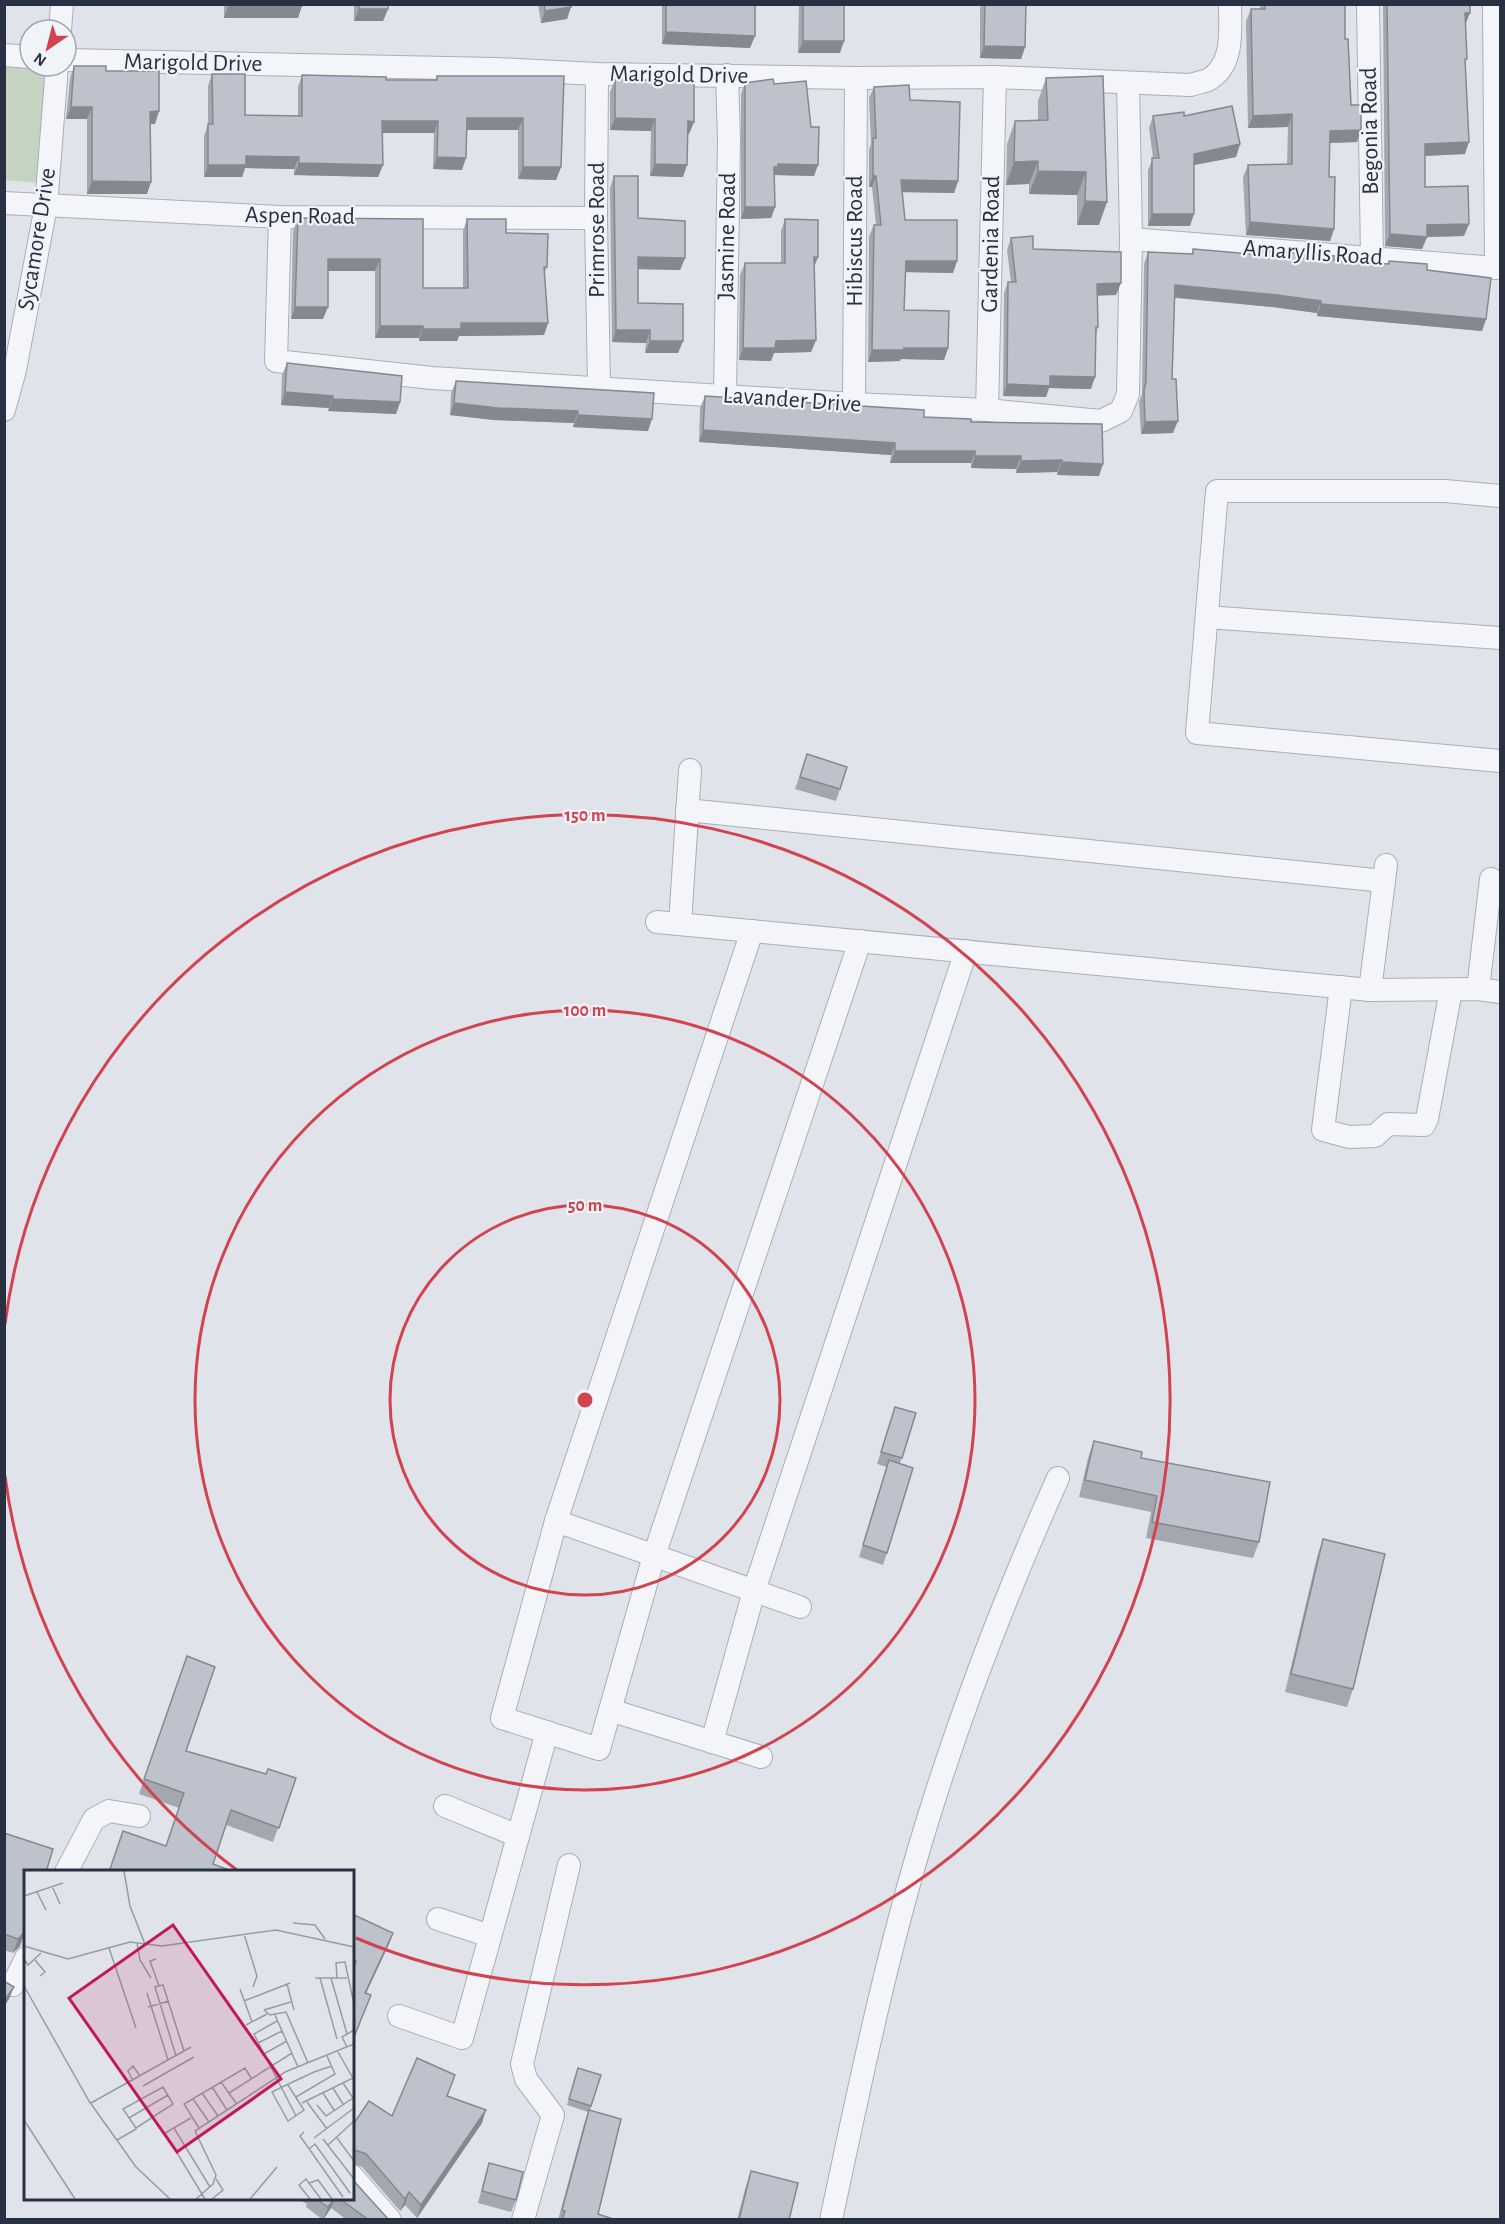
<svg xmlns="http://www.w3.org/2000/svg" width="1505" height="2224" font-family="'Alegreya Sans',sans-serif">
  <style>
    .park { fill: #c5d4c1 }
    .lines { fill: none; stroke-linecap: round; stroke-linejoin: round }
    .street-casing { stroke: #a9aeb8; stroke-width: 24 }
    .street { stroke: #f3f5f8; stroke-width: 22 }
    .wall { fill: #a3a7b0 }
    .shaded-wall { fill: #848890 }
    .building { fill: #bdc2cd; stroke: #848890; stroke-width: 1.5 }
    .ring { fill: none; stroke: #d24250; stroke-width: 3 }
    .labels { text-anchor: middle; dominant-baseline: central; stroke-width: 4.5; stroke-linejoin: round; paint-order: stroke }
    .street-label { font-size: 24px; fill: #283042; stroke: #f0f3f7 }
    .inset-road { fill: none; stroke: #969ca7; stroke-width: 1.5 }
    .view { fill: #c2185b; fill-opacity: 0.15; stroke: #c2185b; stroke-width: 3 }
    .inset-edge { fill: none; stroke: #283042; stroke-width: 3 }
    .centre { fill: #d24250; stroke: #f0f3f7; stroke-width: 3 }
    .ring-label { font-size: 18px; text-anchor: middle; font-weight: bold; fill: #d24250; stroke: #f0f3f7; stroke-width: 4.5; stroke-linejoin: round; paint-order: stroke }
  </style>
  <rect width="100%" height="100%" fill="#e0e4ea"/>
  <!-- park -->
  <path class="park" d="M4,66L47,70L39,183L5,180Z"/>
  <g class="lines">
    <defs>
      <g id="street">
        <path d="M1368,4L1372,258"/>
        <path d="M60,30L62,4"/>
        <path d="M4,55L30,57"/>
        <path d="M66,60L495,69L597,74L856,78L995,77L1190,85C1196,83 1203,82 1208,80C1235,65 1230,29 1230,4"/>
        <path d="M597,74L596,218L599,387"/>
        <path d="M4,203L280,217L596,218"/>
        <path d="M280,217L276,361L432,378L854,404L987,410L1101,421L1121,411L1128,394L1131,239L1128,83"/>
        <path d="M1131,239L1496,268L1494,4"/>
        <path d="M725,396L729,140L727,75"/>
        <path d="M854,404L856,78"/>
        <path d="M4,410L15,370L46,206L57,66"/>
        <path d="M987,410L995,77"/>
        <path d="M1500,496L1445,491H1217L1197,733L1500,761"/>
        <path d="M1207,617L1500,638"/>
        <path d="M687,810L1384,881"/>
        <path d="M657,922L1370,990L1478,989L1500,992"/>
        <path d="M680,924L690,770"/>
        <path d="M752,931L556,1521L502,1718L599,1749L654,1556L860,941"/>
        <path d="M1341,987L1323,1130L1349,1137L1375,1136L1388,1124L1424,1125L1427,1119L1451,990"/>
        <path d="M1478,989L1491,879"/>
        <path d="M1370,990L1386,865"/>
        <path d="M556,1521L800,1607"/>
        <path d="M610,1710L761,1757"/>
        <path d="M712,1742L754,1591L966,951"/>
        <path d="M445,1806L518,1836"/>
        <path d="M66,1872L94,1819L109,1811L139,1816"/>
        <path d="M438,1919L490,1936"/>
        <path d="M13,1985L26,1958"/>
        <path d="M399,2016L462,2038L547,1732"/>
        <path d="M352,2176L390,2220"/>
        <path d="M523,2220L553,2115L526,2079L522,2064L569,1865"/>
        <path d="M831,2220C861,2079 890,1937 934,1800C969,1690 1011,1583 1058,1478"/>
      </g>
    </defs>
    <!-- street casing -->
    <use href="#street" class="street-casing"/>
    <!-- street -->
    <use href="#street" class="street"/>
  </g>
  <!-- wall -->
  <g class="wall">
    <path d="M224,4H302L298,18H224Z"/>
    <path d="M354,4H388V9L383,21H354Z"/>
    <path d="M538,4H571L567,19L541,23Z"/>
    <path d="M662,4H755L750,48L662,44Z"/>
    <path d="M799,4H844L840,53H798Z"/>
    <path d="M982,4H1026L1025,47L1021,59L980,58V8Z"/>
    <path d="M1260,4H1345V39L1351,105L1361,130L1357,142L1329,143V177L1334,229L1330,241L1246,235L1243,177L1248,165L1287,164L1288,127L1248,128L1246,21L1251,9H1260Z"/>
    <path d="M1383,4H1470L1466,24L1465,154L1425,156V187L1464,236L1427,237L1422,249L1385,246Z"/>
    <path d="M74,66L106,71L155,124H151L147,194H87V119H66L70,78Z"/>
    <path d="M212,74L245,115L298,116V87L302,75L386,80H435L437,76H564L561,167L556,180L518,179V130H467L462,170L433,169L434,133H382L383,165L378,177L294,175V169L245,168L242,177H204V136L208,124V86Z"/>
    <path d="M1103,76L1099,225H1077V195L1029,194V184L1006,185L1007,144L1015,121L1038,120V101L1046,78Z"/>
    <path d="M615,80L689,134H688L683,177L650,176L651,131L610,130V92Z"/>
    <path d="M745,83L774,84L814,176L775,175L774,178L775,207L771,218L741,219V94Z"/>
    <path d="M874,87L910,100L958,181L954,193L902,192L905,220L957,261L953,273L905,272L904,310L948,348L944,360L901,359L900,361L868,362L869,236L874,225H876L872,187H869V150L871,144L869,98Z"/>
    <path d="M1153,116H1184L1240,144L1236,157L1194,165L1190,226H1148V170L1153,158L1149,128Z"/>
    <path d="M614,176L638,218L685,258L680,270L638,269V303L683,341L678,353H645L646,343L612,342L610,188Z"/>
    <path d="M298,218L423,219V288H463V231L467,219L506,233L547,267L544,274L548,323L544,335L459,336L457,341H419V338H375V271H328L323,319H291L293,231Z"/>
    <path d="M785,219L818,257L814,267L816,340L811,352L774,353L771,361L739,360L740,275L745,263H781V231Z"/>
    <path d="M1011,238L1116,295H1097L1098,327L1096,334L1091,389L1049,388L1046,397L1003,396L1004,293L1008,282H1011L1007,250Z"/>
    <path d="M1193,249L1249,254L1251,250L1334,260L1388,264L1389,261L1427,270L1486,319L1482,331L1317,316V313L1273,307L1175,298L1172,379L1173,433L1141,434L1139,402L1142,394L1144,264L1148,252L1192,254Z"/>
    <path d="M287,363L400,402L396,414L328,411L329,408L281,405L282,375Z"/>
    <path d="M456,381L654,393L648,431L573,427L574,423L494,420L450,415L451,393Z"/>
    <path d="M705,396L971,422L1099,476L1057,475V472L1016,473V469L971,468V463H890L891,455L699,442L700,408Z"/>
    <path d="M807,754L840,789L836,801L795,789Z"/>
    <path d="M895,1407L916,1413L900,1463L887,1553L883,1565L859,1557L887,1467L877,1464Z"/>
    <path d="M1094,1441L1259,1542L1253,1558L1146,1538L1151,1512L1079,1497L1088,1458Z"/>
    <path d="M1323,1539L1353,1689L1347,1707L1285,1692L1317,1557Z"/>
    <path d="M187,1656L186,1751L266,1774L296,1778L273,1842L226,1825L213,1864L109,1872L166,1846L179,1808L139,1794Z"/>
    <path d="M4,1833L20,1946L13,1953L4,1950Z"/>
    <path d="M352,1914L393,1933L389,1944L366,1993L352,2043Z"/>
    <path d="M576,2074L601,2075L590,2110L598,2214L616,2220H558L584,2124L588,2112L567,2105Z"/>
    <path d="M447,2096L482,2123L417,2218L405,2205L400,2211L362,2167L352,2164V2126L392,2116Z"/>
    <path d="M489,2163L516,2200L511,2212L478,2203L485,2176Z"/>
    <path d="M751,2171L789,2220H737L745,2189Z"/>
    <path d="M298,2199H352L389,2220H347L331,2208L323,2220L306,2207L307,2204Z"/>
  </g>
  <!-- shaded-wall -->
  <g class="shaded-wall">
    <path d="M228,6H302L298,18H224Z"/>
    <path d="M571,7L567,19L541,23L545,11Z"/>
    <path d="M359,9H388L383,21H354Z"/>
    <path d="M1465,13H1470L1465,25Z"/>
    <path d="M666,32L755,36L750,48L662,44Z"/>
    <path d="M803,41H844L840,53H798Z"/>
    <path d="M984,46L1025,47L1021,59L980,58Z"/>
    <path d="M71,107H92L87,119H66Z"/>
    <path d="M159,111L155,124H146L150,112Z"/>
    <path d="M1292,114L1288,127L1248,128L1253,116Z"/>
    <path d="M467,118H523L518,130H463Z"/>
    <path d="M615,118L655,119L651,131L610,130Z"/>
    <path d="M382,121H438L434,133H378Z"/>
    <path d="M688,121L694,122L689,134H684Z"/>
    <path d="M1361,130L1357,142L1325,143L1330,131Z"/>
    <path d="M1469,142L1465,154L1421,156L1425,144Z"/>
    <path d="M1240,144L1236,157L1189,166L1194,154Z"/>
    <path d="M246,156L299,157L294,169L245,168L242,177H204L208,165Z"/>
    <path d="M437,157L466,158L462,170L433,169Z"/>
    <path d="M1038,161L1029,184L1006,185L1014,162Z"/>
    <path d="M299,163L383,165L378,177L294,175Z"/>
    <path d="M655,164L687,165L683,177L650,176Z"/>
    <path d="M778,164L818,165L814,176L775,175L774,179V167Z"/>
    <path d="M523,167H561L556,180L518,179Z"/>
    <path d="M1038,171L1086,172L1077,195L1029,194Z"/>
    <path d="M873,176H876L872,187H869Z"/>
    <path d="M901,180L958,181L954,193L897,192Z"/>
    <path d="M92,181L151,182L147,194H87Z"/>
    <path d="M1085,201L1107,202L1099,225H1077Z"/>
    <path d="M745,207H775L771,218L741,219Z"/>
    <path d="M1152,214H1194L1190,226H1148Z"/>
    <path d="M1250,222L1334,229L1330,241L1246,235Z"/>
    <path d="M1469,224L1464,236L1427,237L1422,249L1385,246L1390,234L1427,225Z"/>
    <path d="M638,257L685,258L680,270L634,269Z"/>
    <path d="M814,257H818L813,269Z"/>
    <path d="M328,259H380L375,271H323Z"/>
    <path d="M906,261H957L953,273L902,272Z"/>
    <path d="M1121,283L1116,295L1092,296L1097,284Z"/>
    <path d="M1175,285L1277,295L1321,301L1317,313L1273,307L1171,297Z"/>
    <path d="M1321,304L1486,319L1482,331L1317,316Z"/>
    <path d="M295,307H328L323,319H291Z"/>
    <path d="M461,323H548L544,335L459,336L457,341H419L423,329Z"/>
    <path d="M380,326H423L419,338H375Z"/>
    <path d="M616,330H650L646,343L612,342Z"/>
    <path d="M816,340L811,352L774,353L771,361L739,360L743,348L776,341Z"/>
    <path d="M650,341H683L678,353H645Z"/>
    <path d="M904,348H948L944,360L901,359L900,361L868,362L872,350Z"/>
    <path d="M1050,376L1095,377L1091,389L1049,388L1046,397L1003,396L1007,384Z"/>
    <path d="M285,392L333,396L329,408L281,405Z"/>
    <path d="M333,399L400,402L396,414L328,411Z"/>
    <path d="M454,403L578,411L574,423L494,420L450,415Z"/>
    <path d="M578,415L652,419L648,431L573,427Z"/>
    <path d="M1178,421L1173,433L1141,434L1145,422Z"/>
    <path d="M703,430L895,443L891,455L699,442Z"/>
    <path d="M895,451H975L971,463H890Z"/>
    <path d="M975,456H1021L1016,469L971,468Z"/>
    <path d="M1062,460L1057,472L1016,473L1021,461Z"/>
    <path d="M1062,462L1103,464L1099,476L1057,475Z"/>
    <path d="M25,1932L20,1946L13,1953L18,1939Z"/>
    <path d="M393,1933L389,1944L361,2004L365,1993Z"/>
    <path d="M14,1987L9,1999L4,2007V2001Z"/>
    <path d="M486,2110L482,2123L417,2218L421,2205Z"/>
    <path d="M409,2192L405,2205L400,2211L405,2199Z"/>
    <path d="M334,2199H335L331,2208L323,2220L328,2207Z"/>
  </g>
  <!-- building -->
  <g class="building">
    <rect x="228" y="4" width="74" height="2"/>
    <rect x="359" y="4" width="29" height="5"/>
    <path d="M544,4H571V7L545,11Z"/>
    <path d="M666,4H755V36L666,32Z"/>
    <rect x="803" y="4" width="41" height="37"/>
    <path d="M985,4H1026L1025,47L984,46Z"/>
    <path d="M1265,4H1345V39H1348L1351,105H1361V130L1330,131L1329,177H1335L1334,229L1250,222L1248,165L1292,164V114L1253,116L1251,9H1265Z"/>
    <path d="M1387,4H1470V13H1465L1467,59H1465L1469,142L1425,144V187L1468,186L1469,224L1427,225V237L1390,234Z"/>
    <path d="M74,66H106V71H159V111L150,112L151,182L92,181V107H71Z"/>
    <path d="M212,74H245V115L302,116V75L386,77V80H437V76H564L561,167H523V118H467L466,158L437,157L438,121H382L383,165L299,163V157L246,156V165H208V124H213Z"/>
    <path d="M1103,76L1107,202L1085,201L1086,172L1038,171V161L1014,162L1015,121L1048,120L1046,78Z"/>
    <path d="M773,79L774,84L806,81L811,127H819L818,165L778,164V167H774L775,207H745V83Z"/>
    <path d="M615,80H694V122L688,121L687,165L655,164V119L615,118Z"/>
    <path d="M909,85L910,100L960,102L958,181L901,180L905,220H957V261H906L904,310L949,311L948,348H904V350H872L874,225H881L876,176H873V138H876L874,87Z"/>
    <path d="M1232,106L1240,144L1194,154V214H1152V158H1159L1153,116L1184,112V116Z"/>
    <path d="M614,176H638V218L685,221V258L638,257V303L683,304V341H650V330H616Z"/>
    <path d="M298,218L423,219V288H468L467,219H506V233L548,234L547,267H544L548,323H461V329H423V326H380V259H328V307H295Z"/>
    <path d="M785,219L818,220V257H814L816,340L776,341L775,348H743L745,263H785Z"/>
    <path d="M1033,236V249L1121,252V283L1097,284L1098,327H1096L1095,377L1050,376V386L1007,384L1008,282H1016L1011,238Z"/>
    <path d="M1193,249L1251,254V250L1334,256V260L1389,264V261L1427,264V270L1491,278L1486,319L1321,304V301L1277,295L1175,285L1172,379H1176L1178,421L1145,422L1144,390L1146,382L1148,252L1193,254Z"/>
    <path d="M287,363L402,376L400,402L333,399V396L285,392Z"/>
    <path d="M456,381L654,393L652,419L578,415V411L498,408L454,403Z"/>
    <path d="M705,396L924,410V417L971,419V422L1102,424L1103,464L1062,462V460L1021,461V456H975V451H895V443L703,430Z"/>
    <path d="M807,754L847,767L840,789L800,777Z"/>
    <path d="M895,1407L916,1413L902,1458L881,1452Z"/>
    <path d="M1094,1441L1142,1452L1141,1458L1270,1482L1259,1542L1152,1522L1157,1496L1085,1480Z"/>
    <path d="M889,1460L913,1468L887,1553L863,1545Z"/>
    <path d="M1323,1539L1385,1554L1353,1689L1291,1674Z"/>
    <path d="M187,1656L215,1667L186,1751L266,1774L268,1769L296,1778L279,1828L231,1810L213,1864L234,1872H109L123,1831L166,1846L184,1793L144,1779Z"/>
    <path d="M4,1833L53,1849L46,1872H26V1930L18,1939L4,1934Z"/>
    <path d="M352,1914L393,1933L365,1993L371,1995L352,2042V1970L356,1961L352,1959Z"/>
    <path d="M4,1981L14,1987L4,2001Z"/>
    <path d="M417,2058L455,2075L447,2096L486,2110L421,2205L409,2192L405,2199L366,2154L355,2150L352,2151V2126L369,2101L392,2116Z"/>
    <path d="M578,2068L601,2075L591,2106L569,2099Z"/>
    <path d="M589,2110L621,2119L598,2214L616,2220H562L565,2211L562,2210Z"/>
    <path d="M489,2163L523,2172L516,2200L482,2191Z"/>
    <path d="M751,2171L798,2183L789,2220H739Z"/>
    <path d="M352,2179L389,2220H369L340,2199H352Z"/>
    <path d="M316,2199H334L328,2207Z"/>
  </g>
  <!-- distance rings -->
  <g class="ring">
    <circle cx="585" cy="1400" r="195"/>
    <circle cx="585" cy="1400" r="390"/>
    <path d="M237 1870A585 585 0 0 1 5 1476M5 1324A585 585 0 1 1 356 1938"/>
  </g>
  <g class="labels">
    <!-- street labels -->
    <g class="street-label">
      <text transform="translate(193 63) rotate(1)">Marigold Drive</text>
      <text transform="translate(679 75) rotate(1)">Marigold Drive</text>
      <text transform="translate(1370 131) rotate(-91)">Begonia Road</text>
      <text transform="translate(300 216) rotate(1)">Aspen Road</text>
      <text transform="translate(597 230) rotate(-90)">Primrose Road</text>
      <text transform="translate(727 236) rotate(-89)">Jasmine Road</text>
      <text transform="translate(37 239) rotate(-81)">Sycamore Drive</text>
      <text transform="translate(855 241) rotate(-90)">Hibiscus Road</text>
      <text transform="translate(991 244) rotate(-89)">Gardenia Road</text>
      <text transform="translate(1313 253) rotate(4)">Amaryllis Road</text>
      <text transform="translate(792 400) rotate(4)">Lavander Drive</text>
    </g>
  </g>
  <!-- overview -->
  <g transform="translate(24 1870)">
    <rect width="330" height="330" fill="#e0e4ea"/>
    <path class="inset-road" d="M100,1L106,36L121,74M28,16L36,34M13,22L22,40M0,26L39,13M269,53L291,55L301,69M220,64L233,106L229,117M113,73L116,90L127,108M0,76L44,89L106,72L138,76L252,60L330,77M85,78L112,158M0,89L4,95L17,83M132,89L126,91L135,116M11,90L21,102L16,106M291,108H323M296,108L313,169M307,108L323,164M313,108L312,93L321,92L330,134M263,114L270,140M0,116L65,231L112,297L146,329M216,119L228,152M123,123L144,190M220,131L266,113M124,137L145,131M240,140L246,145L262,142L284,193M240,140L267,132M251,145L274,197M253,151L230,164L272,246M222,155L243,144M234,173L258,161M323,177L318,167L330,160M314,182L330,210M238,185L263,171M152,186L131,117L139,115L160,181M109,211L104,201L109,196L116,206M197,212L212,233M264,215L280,240L264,251L248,222L256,218L290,202L308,196M119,216L170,187M188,217L203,240M309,218L319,234M178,223L194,246M205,223L268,183M299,223L310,240M272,227L311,204L303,186M169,229L185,252M283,232L303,259M67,233L167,177M278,233L329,208M293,235L302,246L329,228L319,213M105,248L144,225M167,248L141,263L181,329M0,250L51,329M150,258L186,317M175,258L160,234L221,198L227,208M280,262L276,266L319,327M290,268L330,238M313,268L330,291M299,269L330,309M93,270L112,259V258L99,239L139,217L149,234L112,258M304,275L330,251M285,279L291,274L326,323M285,313L294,310L308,329M172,329L189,314L192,305L171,261L261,202L330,174M188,329L199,320L192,309M226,329L253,297M286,329L275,315L282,309L297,329"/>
    <path class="view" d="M149,55L257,209L153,282L45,128Z"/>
    <rect width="330" height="330" class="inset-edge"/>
  </g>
  <circle cx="585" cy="1400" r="9" class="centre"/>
  <g class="ring-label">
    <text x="585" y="821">150 m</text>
    <text x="585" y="1016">100 m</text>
    <text x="585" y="1211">50 m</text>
  </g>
  <!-- border -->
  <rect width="1505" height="2224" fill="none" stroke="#283042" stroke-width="12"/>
  <!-- north arrow -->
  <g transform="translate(48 48) rotate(215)"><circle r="28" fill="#f0f3f7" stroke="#a0a5af" stroke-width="1.5"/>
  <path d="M0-4.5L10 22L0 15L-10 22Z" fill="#d24250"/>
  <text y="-9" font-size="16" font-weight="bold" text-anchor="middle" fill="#283042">N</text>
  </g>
</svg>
